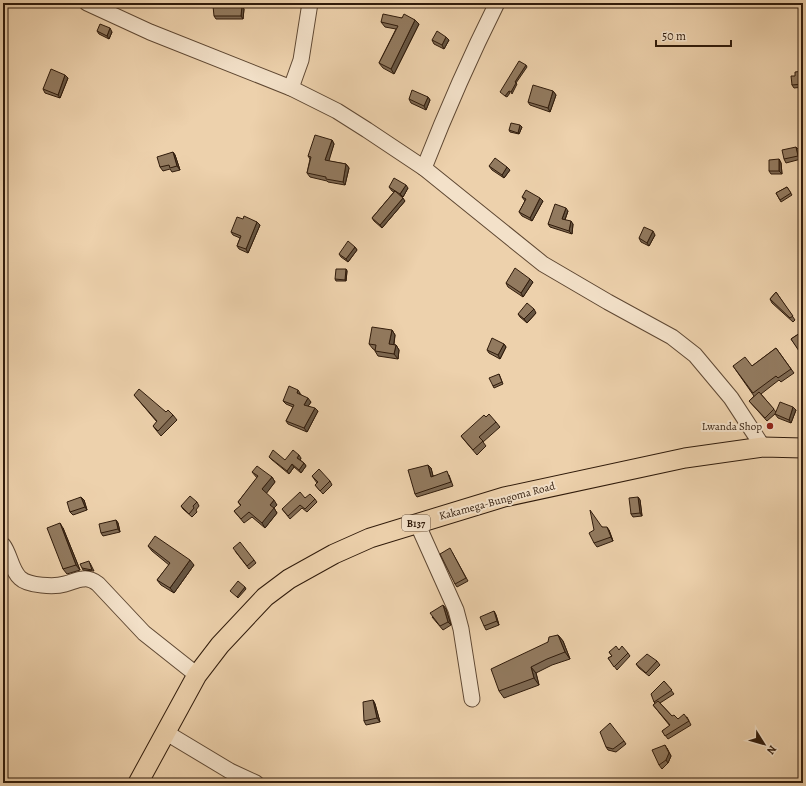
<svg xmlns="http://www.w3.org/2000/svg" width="806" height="786" font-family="Alegreya,serif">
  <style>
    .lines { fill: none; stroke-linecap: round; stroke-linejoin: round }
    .minor-casing { stroke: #5f4833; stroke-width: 17 }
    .major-casing { stroke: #301b0b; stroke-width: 21 }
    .minor { stroke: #f3e1c9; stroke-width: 15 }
    .major { stroke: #edd1ac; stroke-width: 19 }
    .wall { fill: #7e6952; stroke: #301b0b }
    .shaded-wall { fill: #665542; stroke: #301b0b }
    .building { fill: #927a5f; stroke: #301b0b }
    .poi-dot { fill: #8f2418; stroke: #f3e1c9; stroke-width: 1.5 }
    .labels { text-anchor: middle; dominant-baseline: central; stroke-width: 4; stroke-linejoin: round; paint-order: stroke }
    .shield { fill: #f3e1c9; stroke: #6a5644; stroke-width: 1 }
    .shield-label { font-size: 10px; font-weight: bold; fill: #301b0b }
    .poi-label { font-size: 11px; fill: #301b0b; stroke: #f3e1c9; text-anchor: end }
    .street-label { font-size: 11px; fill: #301b0b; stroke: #f3e1c9 }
  </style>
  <rect width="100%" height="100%" fill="#edd1ac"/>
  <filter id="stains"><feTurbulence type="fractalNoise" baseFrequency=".005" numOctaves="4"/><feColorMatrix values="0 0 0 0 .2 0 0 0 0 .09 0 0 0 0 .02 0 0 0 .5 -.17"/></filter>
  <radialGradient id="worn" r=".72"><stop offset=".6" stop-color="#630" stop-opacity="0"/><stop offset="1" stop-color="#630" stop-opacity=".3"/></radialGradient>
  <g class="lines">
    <defs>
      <g id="minor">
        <path d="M87,3L150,32L291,88L337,111L367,130L424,168L543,264L608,302L672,337L695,355L731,398L763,447"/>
        <path d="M291,88L301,60L310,3"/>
        <path d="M424,168C446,112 470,57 497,3"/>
        <path d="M417,523L456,610L461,629L472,699"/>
        <path d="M3,545C10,554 11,570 20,578C28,586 55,587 65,584C71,583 77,579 83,579C89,578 94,581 98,584L144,633L197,675"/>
        <path d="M165,732L230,771L256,783"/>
      </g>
      <path id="major" d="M138,783L197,675L220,645L265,597L289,579L334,554L370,538L504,497L685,458L763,447L803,448"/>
    </defs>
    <!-- minor casing -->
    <use href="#minor" class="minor-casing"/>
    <!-- major casing -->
    <use href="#major" class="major-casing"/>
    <!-- minor -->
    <use href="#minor" class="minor"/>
    <!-- major -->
    <use href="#major" class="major"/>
  </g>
  <!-- wall -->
  <g class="wall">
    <path d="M242,6L244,9L243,19H216L214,16Z"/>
    <path d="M402,18L415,20L419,24L394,74L383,68L379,63L396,29L385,27L381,22Z"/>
    <path d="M97,31L112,32L109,39L99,34Z"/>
    <path d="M432,40H449L444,49L434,44Z"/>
    <path d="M803,71V87L794,88L792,85L795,76Z"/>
    <path d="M68,78L60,98L45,93L43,89Z"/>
    <path d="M553,91L556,95L550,112L530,105L528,102Z"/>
    <path d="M428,97L430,100L426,110L411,103L409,99Z"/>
    <path d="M522,127L519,134L510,132L509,130Z"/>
    <path d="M332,140L334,144L328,161L346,164L349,168L345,185L328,182L327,181L310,177L307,173L310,159L308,156Z"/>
    <path d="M796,147L799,150L801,159L786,163L784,159Z"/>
    <path d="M173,152L175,155L180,170L172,172L170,169L163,171L160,167Z"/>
    <path d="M779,159L781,163L782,174H771L769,171Z"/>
    <path d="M489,166L510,170L504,178L492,170Z"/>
    <path d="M389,187L408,188L403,197L399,195L405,201L382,228L374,221L372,218L394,192L392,191Z"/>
    <path d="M787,187L792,195L781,202L776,193Z"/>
    <path d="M522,197L543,201L532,221L522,216L519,212L525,201Z"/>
    <path d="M568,211L565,220L573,224L572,234L550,227L548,224Z"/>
    <path d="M243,219L257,222L260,225L248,253L239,249L237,246L240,238L233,235L231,232Z"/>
    <path d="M655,235L649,246L641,242L639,238Z"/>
    <path d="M355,247L357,250L348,262L341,257L339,254Z"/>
    <path d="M346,269L347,271L346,281H336L335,279Z"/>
    <path d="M530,279L533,282L523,297L508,287L506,283Z"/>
    <path d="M776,292L795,320L793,322L772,303L770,299Z"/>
    <path d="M536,313L527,323L520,317L518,314Z"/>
    <path d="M392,330L395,335L394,345H396L399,350L398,359L378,356L375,351V350L373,349L369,344Z"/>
    <path d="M803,331V353L802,354L791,339Z"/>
    <path d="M504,344L506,347L500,359L489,353L487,350Z"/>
    <path d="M776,348L794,373L781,382L779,380L761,394L776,412L796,410L791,423L778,418L775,414L767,421L749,401L754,396L733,366H752Z"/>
    <path d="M499,374L503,384L494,388L493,386Z"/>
    <path d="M300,393V394L311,402L308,406L318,411L307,432L288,424L286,421L293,407L286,404L283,401Z"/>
    <path d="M134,395L166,412L173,415L177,420L161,436L156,430L153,426L157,422Z"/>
    <path d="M486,417L496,422L500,427L483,442L486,446L477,455L465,441L461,436Z"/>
    <path d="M269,457L285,460L301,458L300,460L304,463L306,466L301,473L294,467L289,474L271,459Z"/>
    <path d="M428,465L431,468L433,476L449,475L453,486L417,497L415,494Z"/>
    <path d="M252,472L272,477L275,482L266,493L277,505L274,508L277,513L265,528L252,517L244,523L234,511L241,506L238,502L257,478Z"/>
    <path d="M312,476L330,481L332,485L323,494L315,485L317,483Z"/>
    <path d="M81,497L84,500L87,510L73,515L70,512Z"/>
    <path d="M638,497L640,500L642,516L633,517L631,514Z"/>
    <path d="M305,498L315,499L317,502L307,512L302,508L290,519L282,509Z"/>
    <path d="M197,502L199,506L196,510L197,512L192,517L183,509L181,506Z"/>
    <path d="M116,520L118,523L120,532L103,536L101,533Z"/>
    <path d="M602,527L609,530L613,541L597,547L594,543Z"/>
    <path d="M63,528L80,570L67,574L63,569Z"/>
    <path d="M148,546L194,565L174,593L161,585L157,580L169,565L152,551Z"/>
    <path d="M235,551L254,560L256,563L249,569Z"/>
    <path d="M452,552L468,581L457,587L455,584Z"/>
    <path d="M90,563L94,571L83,570L82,568Z"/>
    <path d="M443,605L446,609L451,625L443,630L432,617Z"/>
    <path d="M494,611L496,615L499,625L486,630L484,626Z"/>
    <path d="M558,635L563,641L570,659L552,665L536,673L539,685L504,698L499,691L548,642Z"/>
    <path d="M619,650L628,653L630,656L617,670L608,658L612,656L609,652Z"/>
    <path d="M657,661L660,665L649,676L639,668L636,664Z"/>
    <path d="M664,681L674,694L660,703L672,716L678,719L687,717L691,725L668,739L662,731L670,726L653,705L655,703L654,702Z"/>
    <path d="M373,700L375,704L380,722L366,725L364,721Z"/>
    <path d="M624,741L626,744L616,752L608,750L606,747Z"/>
    <path d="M667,748L671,756L668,763L662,769L659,765Z"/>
  </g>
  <!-- shaded-wall -->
  <g class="shaded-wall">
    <path d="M242,6L244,9L243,19L241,16Z"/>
    <path d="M415,20L419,24L394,74L391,69Z"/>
    <path d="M110,28L112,32L109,39L107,36Z"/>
    <path d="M446,37L449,40L444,49L442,45Z"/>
    <path d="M526,65L527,67L516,83L517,84L512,94L511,92L515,82Z"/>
    <path d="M65,75L68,78L60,98L58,95Z"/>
    <path d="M509,91L510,93L507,97L505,96Z"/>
    <path d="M553,91L556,95L550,112L548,108Z"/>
    <path d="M428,97L430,100L426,110L424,106Z"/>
    <path d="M520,125L522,127L519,134L518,133Z"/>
    <path d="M332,140L334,144L328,164L325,160Z"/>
    <path d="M796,147L799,150L801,159L798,156Z"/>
    <path d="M173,152L175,155L180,170L177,166Z"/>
    <path d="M779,159L781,163L782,174L779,171Z"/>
    <path d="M346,164L349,168L345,185L343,182Z"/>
    <path d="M507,167L510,170L504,178L502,175Z"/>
    <path d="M406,185L408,188L403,197L400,194Z"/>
    <path d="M403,198L405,201L382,228L380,225Z"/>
    <path d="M540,198L543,201L532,221L530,218Z"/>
    <path d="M566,208L568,211L564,222L562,219Z"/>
    <path d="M571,221L573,224L572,234L569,231Z"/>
    <path d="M257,222L260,225L248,253L246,249Z"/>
    <path d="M653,231L655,235L649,246L647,243Z"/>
    <path d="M355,247L357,250L348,262L346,259Z"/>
    <path d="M346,269L347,271L346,281L345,280Z"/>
    <path d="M530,279L533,282L523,297L521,293Z"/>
    <path d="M534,309L536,313L527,323L524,319Z"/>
    <path d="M392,330L395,335L393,349L389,344Z"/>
    <path d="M504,344L506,347L500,359L498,355Z"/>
    <path d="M396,345L399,350L398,359L394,354Z"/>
    <path d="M298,390L300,393L299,396L297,393Z"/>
    <path d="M308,398L311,402L307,408L304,405Z"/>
    <path d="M793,407L796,410L791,423L789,420Z"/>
    <path d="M315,408L318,411L307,432L304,428Z"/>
    <path d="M299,455L301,458L300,460L297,458Z"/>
    <path d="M304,463L306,466L301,473L299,470Z"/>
    <path d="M292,464L294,467L289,474L287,471Z"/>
    <path d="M428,465L431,468L434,480L431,477Z"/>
    <path d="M272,477L275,482L266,494L262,489Z"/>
    <path d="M81,497L84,500L87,510L85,507Z"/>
    <path d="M638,497L640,500L642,516L640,513Z"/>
    <path d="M274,500L277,505L274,508L277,513L265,528L262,523L270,505Z"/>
    <path d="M116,520L118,523L120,532L118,529Z"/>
    <path d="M60,523L63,528L80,570L76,565Z"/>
    <path d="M607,527L609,530L613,541L611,537Z"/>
    <path d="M190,560L194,565L174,593L170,588Z"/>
    <path d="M245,587L246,589L238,598L237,597Z"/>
    <path d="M443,605L446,609L451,625L448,622Z"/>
    <path d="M494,611L496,615L499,625L497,621Z"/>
    <path d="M558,635L563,641L570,659L565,652Z"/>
    <path d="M531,667L536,673L539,685L534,678Z"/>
    <path d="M373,700L375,704L380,722L377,718Z"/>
    <path d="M665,745L671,756L668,763L666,760Z"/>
  </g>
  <!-- building -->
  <g class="building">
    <path d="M223,5L242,6L241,16H214L213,6Z"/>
    <path d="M383,14L402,18L404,14L415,20L391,69L379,63L398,26L381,22Z"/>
    <path d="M100,24L110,28L107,36L97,31Z"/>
    <path d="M437,31L446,37L442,45L432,40Z"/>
    <path d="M519,61L526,65L515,82L516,83L511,92L509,91L505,96L500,92Z"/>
    <path d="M51,69L65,75L58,95L43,89Z"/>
    <path d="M803,71V84L792,85L791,76H795V72Z"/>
    <path d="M533,85L553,91L548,108L528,102Z"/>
    <path d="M412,90L428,97L424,106L409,99Z"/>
    <path d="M511,123L520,125L518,133L509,130Z"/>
    <path d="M315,135L332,140L325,160L346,164L343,182L326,179V177L307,173L311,157L308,156Z"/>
    <path d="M796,147L798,156L784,159L782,150Z"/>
    <path d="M173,152L177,166L170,168L169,165L160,167L157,157Z"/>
    <path d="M495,158L507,167L502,175L489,166Z"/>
    <path d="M779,159V171H769V160Z"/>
    <path d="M394,178L406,185L400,194L389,187Z"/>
    <path d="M787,187L791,193L780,200L776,193Z"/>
    <path d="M526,190L540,198L530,218L519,212L526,199L522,197Z"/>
    <path d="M395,191L403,198L380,225L372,218Z"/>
    <path d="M555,204L566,208L562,219L571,221L569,231L548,224Z"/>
    <path d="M244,216L257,222L246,249L237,246L241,236L231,232L237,217L243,219Z"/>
    <path d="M644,227L653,231L647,243L639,238Z"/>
    <path d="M348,241L355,247L346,259L339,254Z"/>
    <path d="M515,268L530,279L521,293L506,283Z"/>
    <path d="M336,269H346L345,280L335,279Z"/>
    <path d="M776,292L793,316L790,318L770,299Z"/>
    <path d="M527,303L534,309L524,319L518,314Z"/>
    <path d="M372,327L392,330L389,344L396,345L394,354L375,351L376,345L369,344Z"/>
    <path d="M803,331V348L799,351L791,339Z"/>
    <path d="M492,338L504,344L498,355L487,350Z"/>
    <path d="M776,348L791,369L778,378L776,376L753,393L733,366L745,357L752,366Z"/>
    <path d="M499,374L502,382L493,386L489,378Z"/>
    <path d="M289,386L298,390L297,393L308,398L304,405L315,408L304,428L286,421L294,405L283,401Z"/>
    <path d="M139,389L166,412L168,410L173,415L158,431L153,426L157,421L134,395Z"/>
    <path d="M759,392L774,409L765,418L749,401Z"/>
    <path d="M780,402L793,407L789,420L775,414Z"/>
    <path d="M489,414L496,422L479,437L483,441L473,450L461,436L484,415L486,417Z"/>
    <path d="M273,450L285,460L293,450L299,455L297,458L304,463L299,470L292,464L287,471L269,457Z"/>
    <path d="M428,465L431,477L447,471L451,482L415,494L408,470Z"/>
    <path d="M257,466L272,477L262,489L274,500L270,505L274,508L262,523L249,512L241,519L234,511L241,505L238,502L258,476L252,472Z"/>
    <path d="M319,469L330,481L320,491L315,485L318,482L312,476Z"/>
    <path d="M300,492L305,498L310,494L315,499L305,509L300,505L288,516L282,509Z"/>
    <path d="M190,496L197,502L193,506L194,508L189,514L181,506Z"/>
    <path d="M81,497L85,507L70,512L67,502Z"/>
    <path d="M638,497L640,513L631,514L629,498Z"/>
    <path d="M590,510L602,527H607L611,537L594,543L589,533L594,530Z"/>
    <path d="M116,520L118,529L101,533L99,524Z"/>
    <path d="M60,523L76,565L63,569L47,528Z"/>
    <path d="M155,536L190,560L170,588L157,580L170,563L148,546Z"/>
    <path d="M240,542L254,560L247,566L233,548Z"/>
    <path d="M450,548L466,578L455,584L440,554Z"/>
    <path d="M89,561L92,570L82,568L80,564Z"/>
    <path d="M238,581L245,587L237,597L230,591Z"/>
    <path d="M443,605L448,622L440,626L430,613Z"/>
    <path d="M494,611L497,621L484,626L480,617Z"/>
    <path d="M558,635L565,652L547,659L531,667L534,678L499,691L491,669L548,642L549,637Z"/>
    <path d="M616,646L619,650L622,646L628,653L614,667L608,658L612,656L609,652Z"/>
    <path d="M647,654L657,661L646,673L636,664Z"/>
    <path d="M664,681L672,690L654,702L651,694Z"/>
    <path d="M373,700L377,718L364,721L363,702Z"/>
    <path d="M658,701L672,716L674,715L678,719L684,714L689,721L665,736L662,731L670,725L653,705Z"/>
    <path d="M610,723L624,741L613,749L606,747L600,732Z"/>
    <path d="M665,745L669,753L666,760L659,765L652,750Z"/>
  </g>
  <!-- markers -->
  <circle class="poi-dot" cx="770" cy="426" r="4"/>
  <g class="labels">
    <!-- shield labels -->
    <rect class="shield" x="402" y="515" width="28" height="16" rx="3"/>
    <g class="shield-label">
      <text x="416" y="523">B137</text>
    </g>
    <!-- poi labels -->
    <g class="poi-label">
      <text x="762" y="426">Lwanda Shop</text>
    </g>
    <!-- street labels -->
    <g class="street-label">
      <text transform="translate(497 501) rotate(-15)">Kakamega-Bungoma Road</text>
    </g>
  </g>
  <!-- margin -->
  <rect width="806" height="786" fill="none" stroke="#edd1ac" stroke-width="16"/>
  <rect x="4" y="4" width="798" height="778" fill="none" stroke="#301b0b" stroke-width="2"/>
  <rect x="8" y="8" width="790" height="770" fill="none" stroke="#301b0b"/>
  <!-- north arrow -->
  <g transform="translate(764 744) rotate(127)" stroke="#f3e1c9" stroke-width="3" paint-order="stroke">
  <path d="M0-3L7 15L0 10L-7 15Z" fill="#301b0b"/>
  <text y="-6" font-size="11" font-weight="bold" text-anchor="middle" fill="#301b0b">N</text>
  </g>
  <!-- scale -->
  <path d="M656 40v6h75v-6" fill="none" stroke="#301b0b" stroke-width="2"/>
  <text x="662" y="40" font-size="12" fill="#301b0b" stroke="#f3e1c9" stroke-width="3" paint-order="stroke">50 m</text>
  <rect width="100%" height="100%" filter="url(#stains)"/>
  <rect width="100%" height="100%" fill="url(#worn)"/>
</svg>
